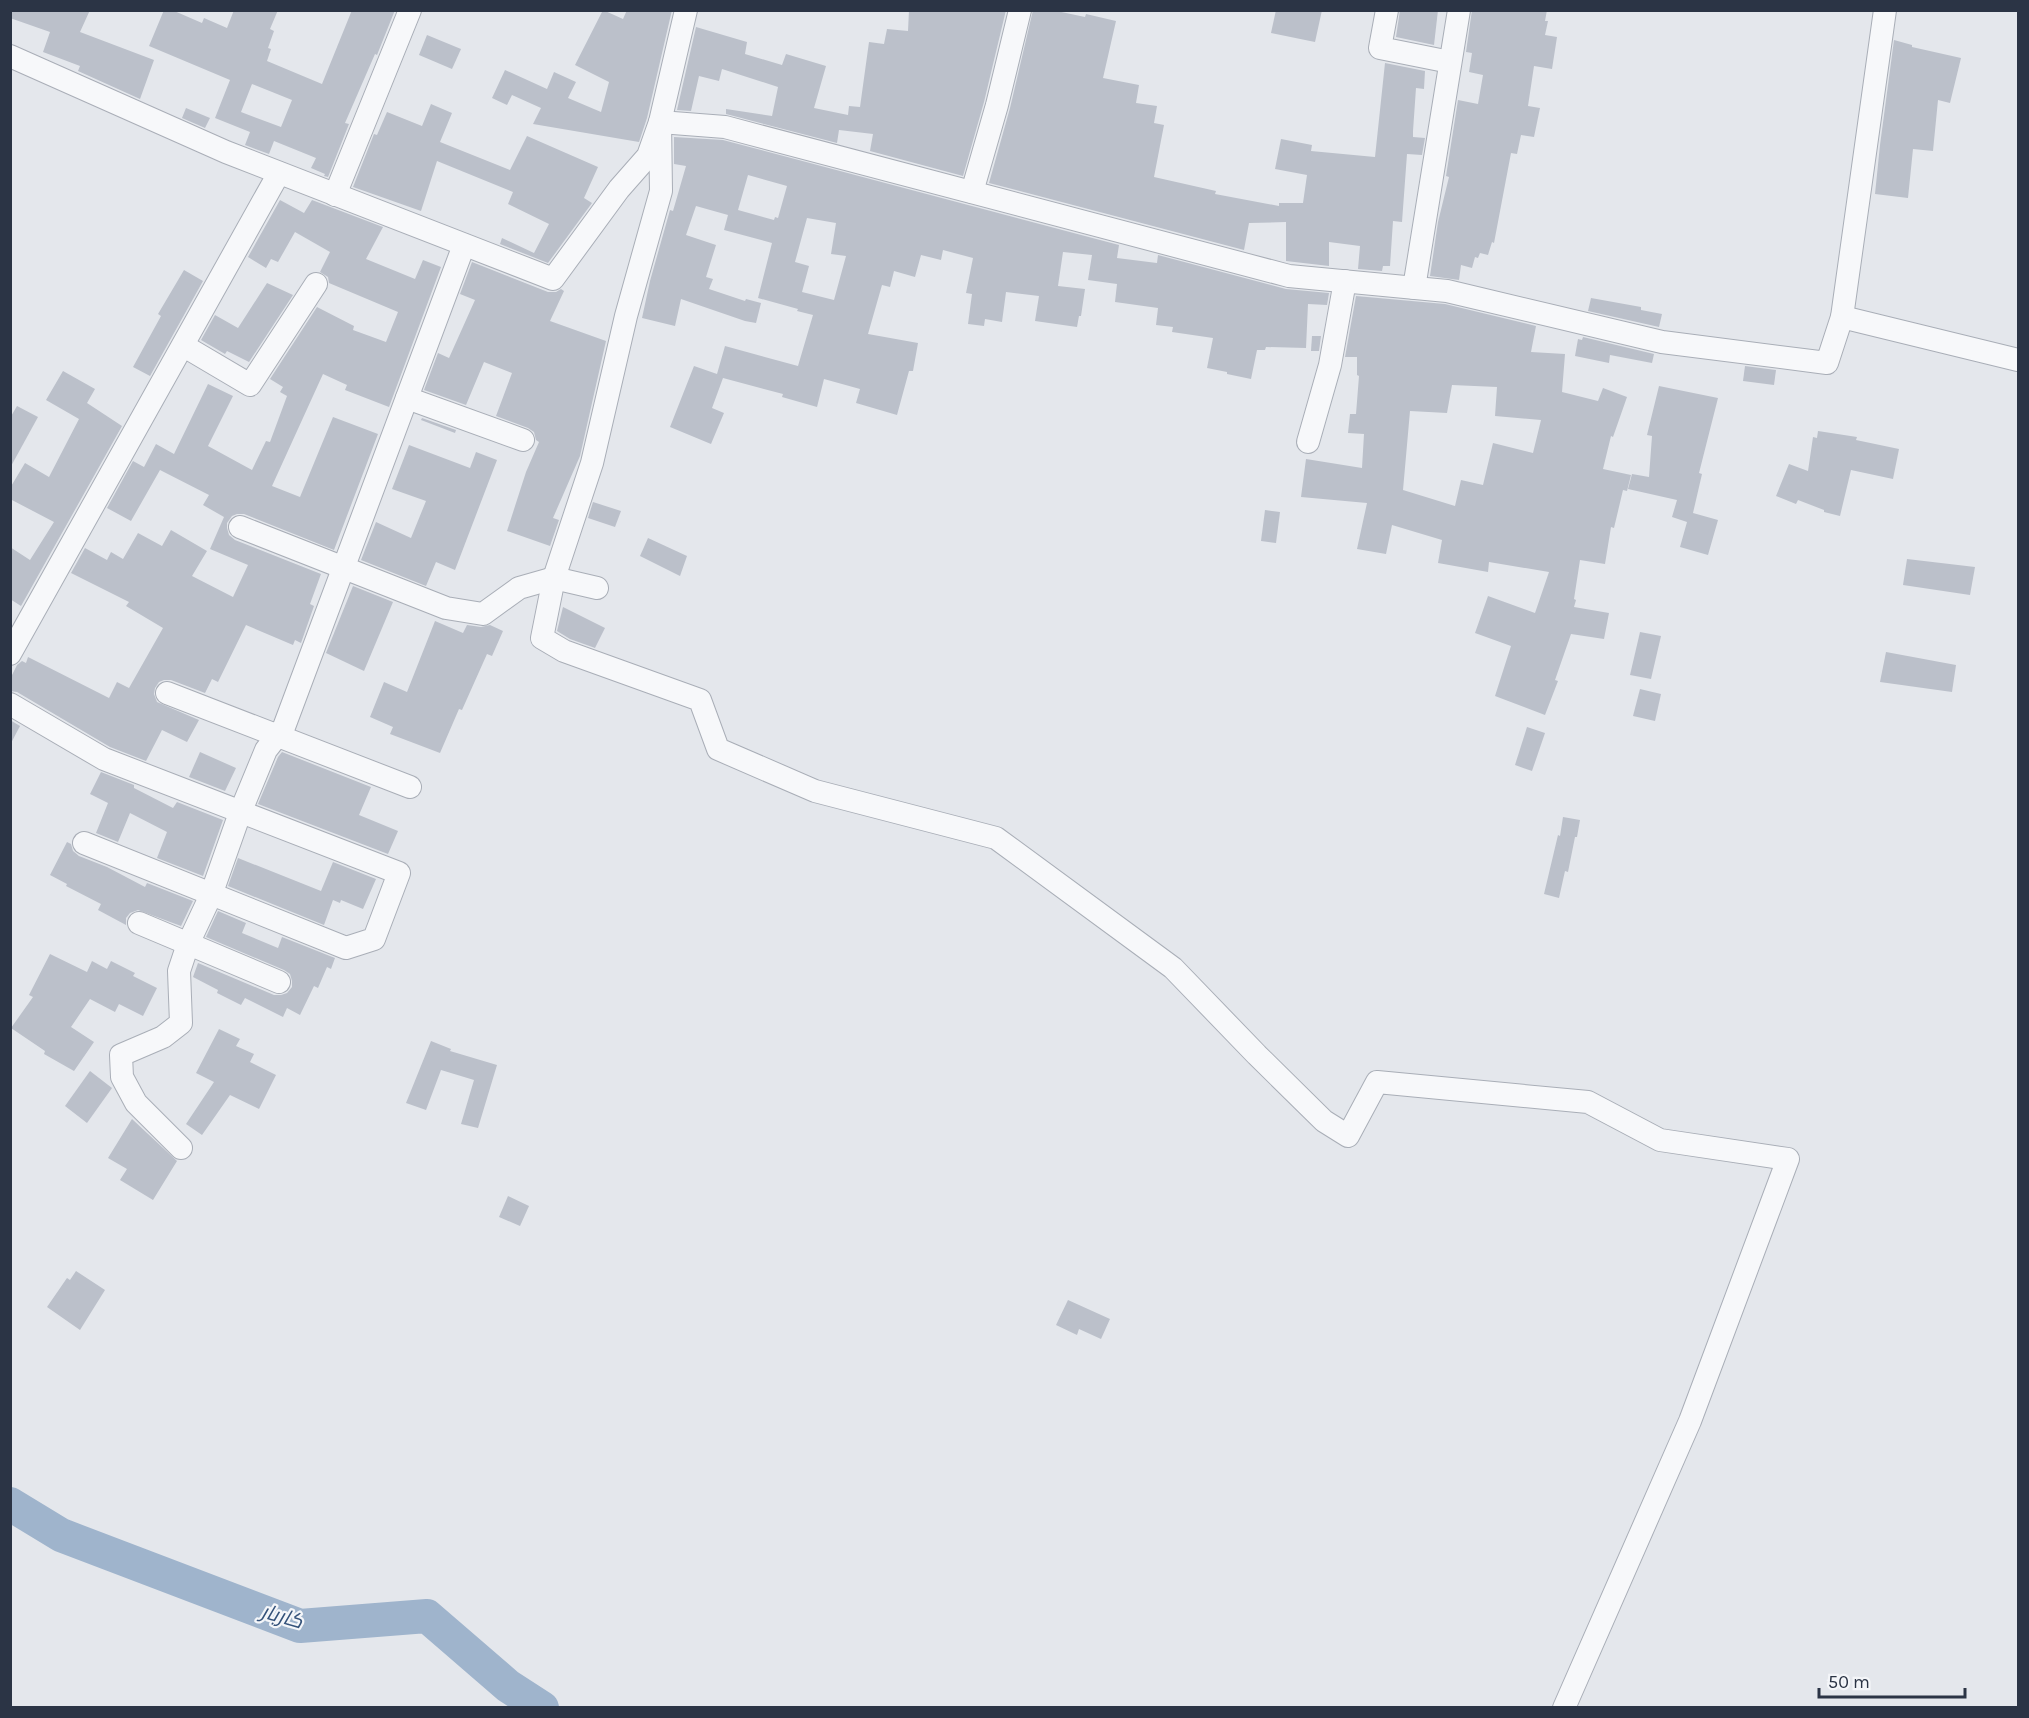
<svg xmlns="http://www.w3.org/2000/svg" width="2029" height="1718" font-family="Karla,Cairo,sans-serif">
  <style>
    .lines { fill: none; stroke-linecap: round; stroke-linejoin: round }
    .river { stroke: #9fb4cc; stroke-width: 34 }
    .building { fill: #bbc0ca; fill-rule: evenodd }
    .minor-casing { stroke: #a9aeb7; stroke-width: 24 }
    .minor { stroke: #f7f8fa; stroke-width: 22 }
    .labels { text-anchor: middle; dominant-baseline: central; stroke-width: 4.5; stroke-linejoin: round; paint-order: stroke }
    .water-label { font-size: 21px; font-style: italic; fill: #34527a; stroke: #f4f6f9 }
  </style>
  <rect width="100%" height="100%" fill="#e4e7ec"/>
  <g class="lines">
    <!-- river -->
    <path class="river" d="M10,1504L61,1535L300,1626L427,1616L508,1686L542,1708"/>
  </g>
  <!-- building -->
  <g class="building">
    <path d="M10,10H90L80,32L154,60L140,99L78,71L80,66L43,52L50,32L10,18Z"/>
    <path d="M164,10H172L202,23L204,18L227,28L234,10H278L270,29L274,31L268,48L271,49L267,61L322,84L352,10H395L377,55L375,54L345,123L349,124L328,177L324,176L325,174L311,168L316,158L274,141L269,154L245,145L250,132L215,118L230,80L149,46ZM252,84L292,100L281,127L241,112Z"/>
    <path d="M603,10L623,19L627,10H672L647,118L639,142L533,124L541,108L512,95L507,105L492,98L505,70L547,89L554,72L576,82L568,98L601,112L609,82L575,65Z"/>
    <path d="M909,10H1006L984,102L963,176L870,151L873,134L839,130L837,143L726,114V109L772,116L778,87L722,69L719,81L699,76L691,111L677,110L696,27L747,42L745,54L782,65L786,54L826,66L814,108L848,115L849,106L860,107L869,42L884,44L887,29L908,31Z"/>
    <path d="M1033,10H1052L1085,17L1086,14L1116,21L1103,78L1139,85L1136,103L1157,106L1154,123L1164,125L1154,177L1216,191L1215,194L1279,206V203H1303L1307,175L1275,169L1281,139L1312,145L1311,151L1375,157L1385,63L1425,71L1424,89L1416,88L1413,131V137L1425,138L1422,155L1407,154L1402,222L1393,221L1390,266H1383L1382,271L1358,269L1360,246L1329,242V266L1286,261V222L1249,223L1244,250L989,183L1010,108Z"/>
    <path d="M1276,10H1322L1315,42L1271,33Z"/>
    <path d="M1400,10H1438L1434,45L1396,37Z"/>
    <path d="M1472,10H1547L1545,21H1548L1545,35L1557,37L1552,69L1534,66L1528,106L1540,108L1534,137L1521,135L1517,154L1511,153L1494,243L1492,242L1488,255L1480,253L1478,258L1475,257L1472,268L1461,265L1459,280L1430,276L1438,222L1449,177L1446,176L1458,100L1478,104L1483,75L1469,72L1472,53L1466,52Z"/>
    <path d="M427,35L461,49L452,69L419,55Z"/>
    <path d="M1894,40L1912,45V47L1961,58L1950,103L1938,100L1933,151L1913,149L1908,198L1875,194L1880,145Z"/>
    <path d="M431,104L452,113L440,142L510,170L527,136L598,167L584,198L592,203L548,263L500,244L502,238L534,253L549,224L508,204L513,192L437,161L421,211L353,187L374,134L377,135L387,112L422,126Z"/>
    <path d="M186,108L210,118L205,128L182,118Z"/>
    <path d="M674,137L723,140L1119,245L1117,258L1157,263L1158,255L1286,289L1329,293L1327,305L1308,304L1306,348L1266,347L1265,350H1257L1251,379L1227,374V372L1207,368L1213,338L1172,332L1173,327L1156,325L1158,308L1115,302L1117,284L1088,280L1092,255L1063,252L1058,286L1085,289L1081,316H1079L1077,327L1035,321L1039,296L1006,292L1002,322L985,319L984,326L968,324L972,294L966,293L973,258L943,250L941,260L921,255L915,277L894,271L890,287L882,285L868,334L918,343L913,371H909L897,415L856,403L860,389L824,379L817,407L782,397L783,394L723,378L712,408L724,413L711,444L670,427L694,366L717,374L725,346L798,366L813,315L797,311L798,309L758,298L772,243L724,230L728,215L696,206L686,235L716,245L706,277L713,279L709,289L745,301L746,299L761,303L756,323L745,321L681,299L675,326L642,318L650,281L670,210L673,211L686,166L674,164ZM748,175L787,186L778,218L775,217L774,220L738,210ZM807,218L836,223L831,254L846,256L834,300L802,292L809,266L795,262Z"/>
    <path d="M280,200L304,213L312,200L383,227L366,259L415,279L423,260L441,267L389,407L345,390L347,385L323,374L272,486L300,497L333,417L378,434L334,550L244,514H237L232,516L227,523V528L229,535L235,540L321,574L310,604L314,606L301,643L295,640L293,645L246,625L218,682L212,679L205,693L171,680H164L159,682L155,688L154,694L157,702L199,720L187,742L162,730L146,761L110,747L17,692L10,691V679L17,665L22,661L26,663L28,657L109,698L117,682L129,688L163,628L126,606L129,602L71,573L85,548L107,560L111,552L123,559L138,533L162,546L171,530L207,551L192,576L233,597L248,565L210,549L224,517L203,505L209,495L160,470L131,521L107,508L133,461L144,467L156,444L174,454L208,384L233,396L208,446L252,470L266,441L270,442L287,396L280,392L283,387L270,379L317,307L354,326L353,330L386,342L398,312L329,283L328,277L320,272L330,252L295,232L278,262L271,259L266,268L248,257Z"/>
    <path d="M472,262L548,292H556L561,289L564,291L550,321L606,341L580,456L553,518L559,520L550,546L507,531L526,472L539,442L536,440L534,432L528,428L496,416L512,373L484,362L466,405L424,390L438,353L449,358L475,300L460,294Z"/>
    <path d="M184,270L203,281L150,376L133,367L161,316L158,314Z"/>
    <path d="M267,283L293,295L249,362L227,351L225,354L201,340L215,315L238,328Z"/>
    <path d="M1356,296L1445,304L1536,326L1531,352L1565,354L1562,392L1598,401L1603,388L1627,397L1613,437L1611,436L1603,469L1631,475L1627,491L1623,490L1614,528L1611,527L1605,564L1580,560L1574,599L1576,600L1574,607L1609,613L1604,639L1571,634L1555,680L1558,681L1545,715L1495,696L1511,646L1475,633L1488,596L1535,613L1549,572L1489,562L1488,572L1438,563L1442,540L1392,525L1386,554L1357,549L1367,503L1301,497L1306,459L1362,468L1364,434L1348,433L1350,414H1356L1359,376L1357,375V357H1345ZM1452,385L1497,387L1495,416L1541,420L1533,453L1493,443L1483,485L1461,480L1455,506L1403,490L1410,411L1447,413Z"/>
    <path d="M1591,298L1641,307V310L1662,314L1659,327L1588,311Z"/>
    <path d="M1312,336H1321L1319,351H1311Z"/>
    <path d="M1583,337L1654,354L1652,363L1610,355L1609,363L1575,356L1578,339L1582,340Z"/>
    <path d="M1745,366L1776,370L1774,385L1743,381Z"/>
    <path d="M63,371L95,389L87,403L122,426L21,606L10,599V547L30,560L54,522L10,499V488L25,463L49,477L79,419L46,400Z"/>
    <path d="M1659,386L1718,398L1699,473L1702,474L1693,513L1718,520L1708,555L1680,547L1687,522L1672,517L1677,500L1628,489L1632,474L1649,477L1652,436L1647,435Z"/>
    <path d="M17,406L38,417L10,468V418Z"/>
    <path d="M422,418L456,430L455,433L421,420Z"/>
    <path d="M1818,431L1857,437L1856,440L1899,449L1893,479L1851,470L1840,516L1824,512V510L1798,500L1796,504L1776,496L1789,464L1808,471L1813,437L1817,438Z"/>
    <path d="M409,445L470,468L476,452L497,460L455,570L436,562L426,586L361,560L376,522L411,538L426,501L392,489Z"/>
    <path d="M593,502L621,511L615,527L588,518Z"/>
    <path d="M1265,510L1280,512L1276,543L1261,541Z"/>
    <path d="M648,538L687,556L680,576L640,556Z"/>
    <path d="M1907,559L1975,567L1970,595L1903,585Z"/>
    <path d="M353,586L393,602L364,671L326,653Z"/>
    <path d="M563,607L605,628L595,648L570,639L557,631Z"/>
    <path d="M435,621L463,633L467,625L481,627L490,625L503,631L492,656L487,654L462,710L459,709L440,753L390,734L393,727L370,717L384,682L407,692Z"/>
    <path d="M1640,632L1661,636L1651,679L1630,675Z"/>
    <path d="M1886,652L1956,665L1952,692L1880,682Z"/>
    <path d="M1640,689L1661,694L1655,721L1633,716Z"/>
    <path d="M10,720L20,726L10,745Z"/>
    <path d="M1527,727L1545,733L1532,771L1515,765Z"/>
    <path d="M200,752L236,768L225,791L189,777Z"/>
    <path d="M282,752L371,787L359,815L398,831L388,854L258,804L278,757Z"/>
    <path d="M101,772L134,785V788L173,808L177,802L223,820L203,876L157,858L167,832L130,813L118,842L96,833L108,803L90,794Z"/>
    <path d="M1563,817L1580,820L1577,837H1575L1568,872L1565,871L1559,898L1544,894L1558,835L1560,836Z"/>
    <path d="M67,842L71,844L73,851L79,856L107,867L145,887L147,883L193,901L181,926L138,910L130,913L126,918V925L98,910L101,904L66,886L67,884L50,875Z"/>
    <path d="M238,858L321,891L333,862L376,879L363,909L341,900L340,903L333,900L324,925L228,886Z"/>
    <path d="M218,911L246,923L242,933L278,948L282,937L335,958L331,969L327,967L318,988L314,986L300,1015L287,1008L283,1017L245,998L241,1005L217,993L218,990L193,977L198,963L274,995H281L287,993L292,987V981L290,974L284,970L206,937Z"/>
    <path d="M50,954L87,972L92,961L107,969L111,961L135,973L133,976L157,988L143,1016L119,1004L115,1012L90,999L71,1027L94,1042L74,1071L44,1054L45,1051L11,1028L33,997L29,995Z"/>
    <path d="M219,1029L240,1039L236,1046L254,1054L250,1062L276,1075L259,1109L230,1095L202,1135L186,1124L214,1082L196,1073Z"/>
    <path d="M431,1041L451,1049L450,1051L497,1065L478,1128L461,1124L474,1080L441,1070L426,1110L406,1103Z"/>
    <path d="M90,1071L112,1088L87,1123L65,1106Z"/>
    <path d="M132,1119L177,1161L153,1200L120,1180L127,1169L108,1158Z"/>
    <path d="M508,1196L529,1206L520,1226L499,1217Z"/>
    <path d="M76,1271L105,1290L80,1330L47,1307L67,1278L70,1280Z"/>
    <path d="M1068,1300L1110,1319L1101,1339L1079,1329L1077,1335L1056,1325Z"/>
  </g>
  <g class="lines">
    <defs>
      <g id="minor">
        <path d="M686,10L660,122L661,191L626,316L592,463L554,578L542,638L564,651L700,700L718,749L815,791L996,838L1173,968L1257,1055L1324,1121L1348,1136L1377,1082L1588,1102L1660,1140L1788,1159L1690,1421L1564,1708"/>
        <path d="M1387,10L1380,48L1450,62"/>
        <path d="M10,56L226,152L553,279L619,189L648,156L660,122L725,127L1289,276L1447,291L1662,342L1827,363L1842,317L1885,10"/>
        <path d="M972,192L997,105L1020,10"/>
        <path d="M335,195L410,10"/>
        <path d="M1414,288L1459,10"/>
        <path d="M1842,317L2018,360"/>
        <path d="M184,346L250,385L316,284"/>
        <path d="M407,398L523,440"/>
        <path d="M1308,442L1330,365L1345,281"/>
        <path d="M240,527L446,608L483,614L519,588L554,578L597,588"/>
        <path d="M10,654L279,173"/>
        <path d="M167,693L410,787"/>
        <path d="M10,704L104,759L399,873L374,939L346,948L84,843"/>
        <path d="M139,923L279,982"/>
        <path d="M181,1148L136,1103L122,1077L121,1055L163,1037L181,1023L179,971L188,944L211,895L240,813L266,750L284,727L464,245"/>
      </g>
    </defs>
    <!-- minor casing -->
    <use href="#minor" class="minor-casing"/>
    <!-- minor -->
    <use href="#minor" class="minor"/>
  </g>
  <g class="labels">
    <!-- water labels -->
    <g class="water-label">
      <text transform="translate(282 1616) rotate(16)">کاربار</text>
    </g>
  </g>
  <!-- border -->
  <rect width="2029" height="1718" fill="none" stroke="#2b3445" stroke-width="24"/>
  <!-- scale -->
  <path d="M1819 1688v9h146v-9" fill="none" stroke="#2b3445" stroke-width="3"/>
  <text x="1828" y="1688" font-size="18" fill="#2b3445" stroke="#f4f6f9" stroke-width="4.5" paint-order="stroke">50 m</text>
</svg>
